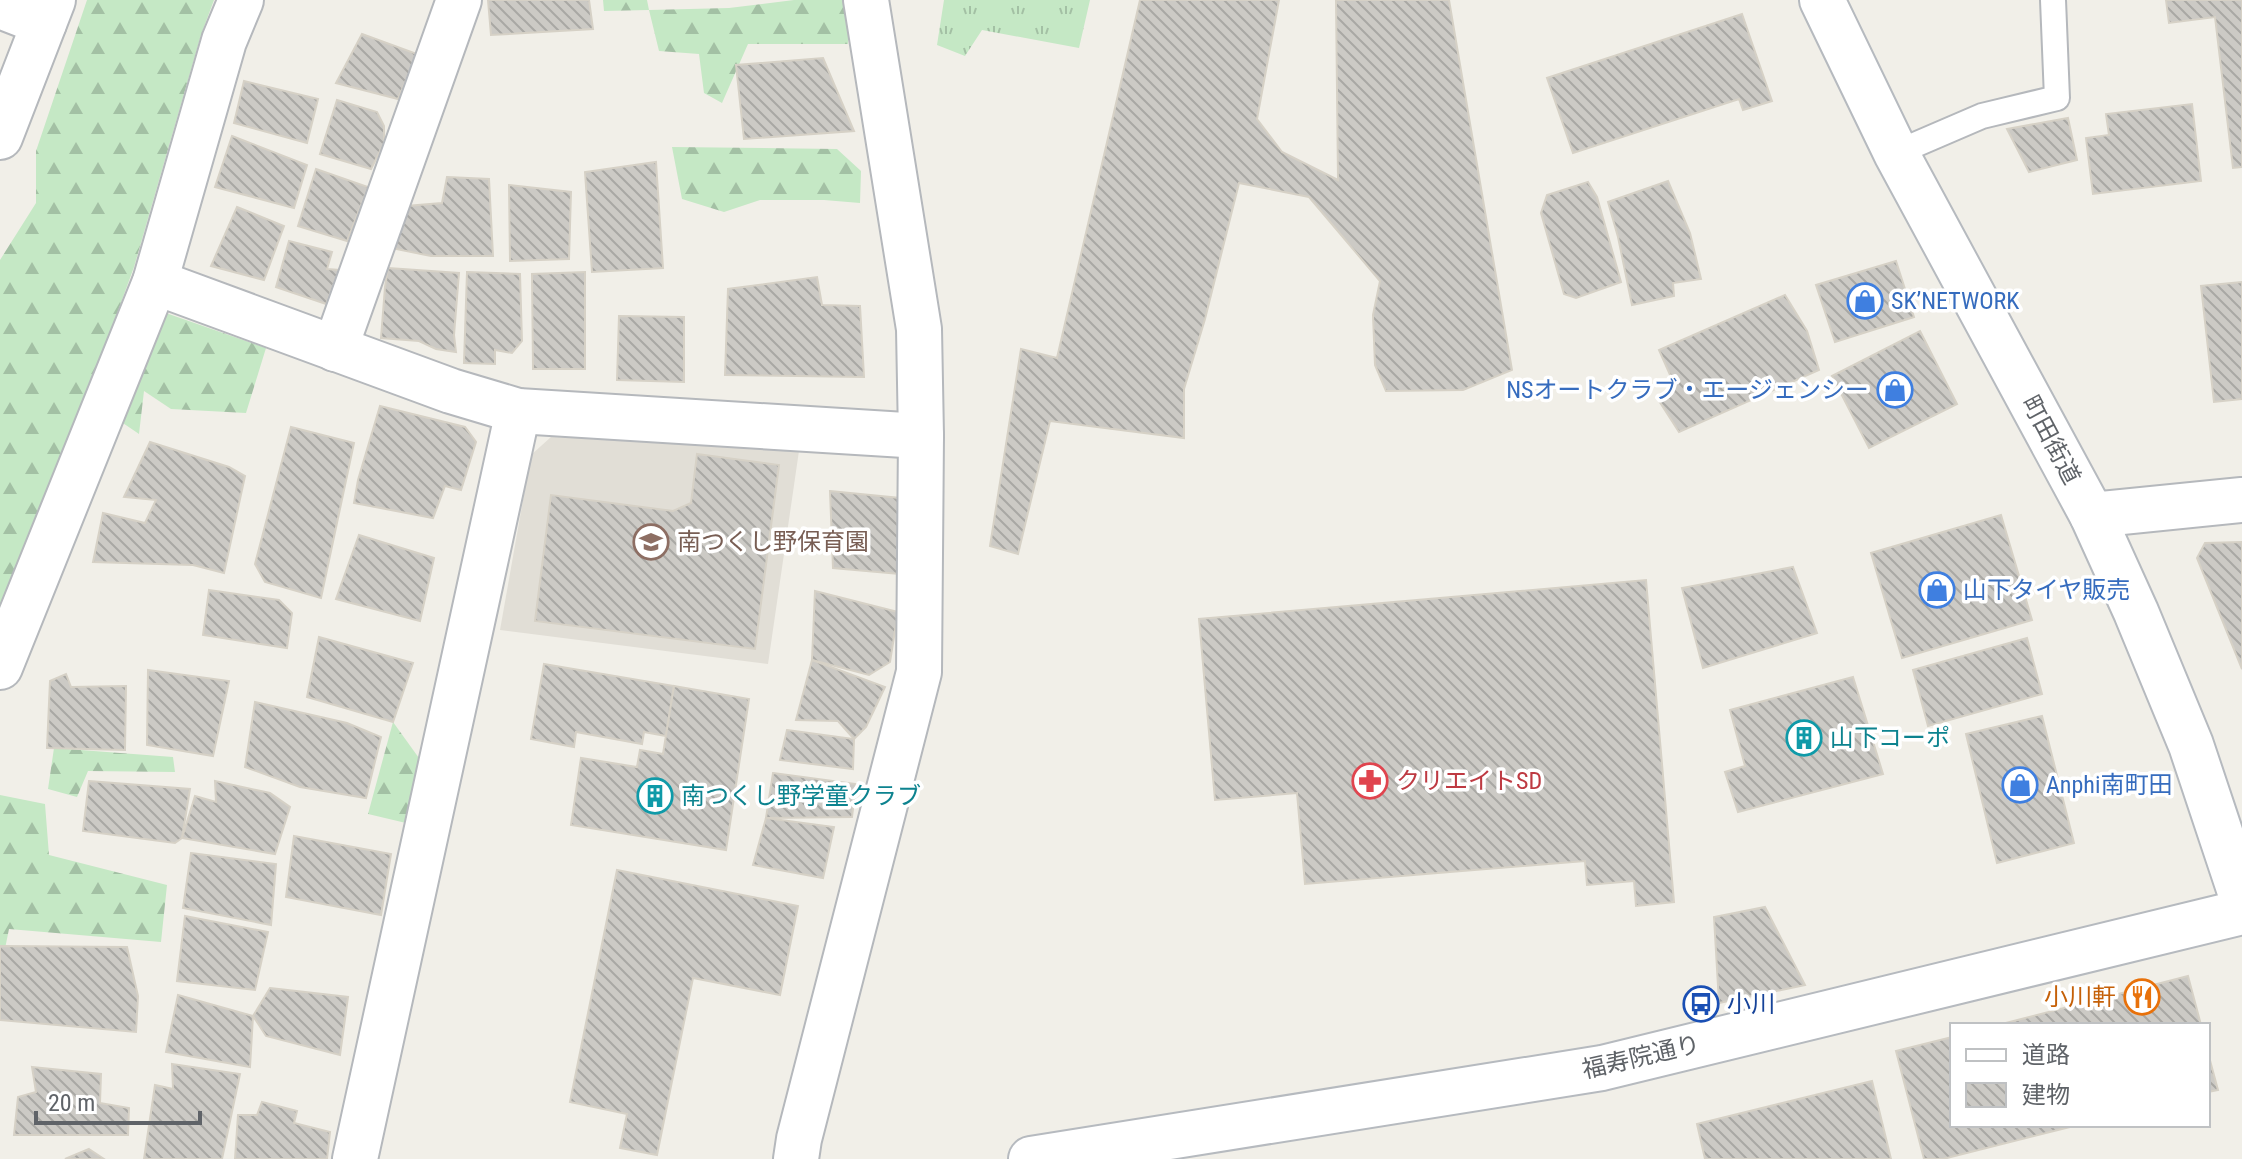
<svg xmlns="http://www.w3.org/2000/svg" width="2242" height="1159" font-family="'Roboto Condensed','Noto Sans JP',sans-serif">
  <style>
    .education { fill: #e1ded6 }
    .grass { fill: url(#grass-tufts) }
    .forest { fill: url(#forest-firs) }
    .building { fill: url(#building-back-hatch); stroke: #d6d1c6; stroke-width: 2 }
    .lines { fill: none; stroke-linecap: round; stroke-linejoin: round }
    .lane-casing { stroke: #b5b8bc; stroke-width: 28 }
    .street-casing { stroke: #b5b8bc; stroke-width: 48 }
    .secondary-casing { stroke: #b6babf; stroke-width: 48 }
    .lane { stroke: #fff; stroke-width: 24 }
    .street { stroke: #fff; stroke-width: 44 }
    .secondary { stroke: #fff; stroke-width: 44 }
    .labels { text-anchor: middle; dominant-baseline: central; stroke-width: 7; stroke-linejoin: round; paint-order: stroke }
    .shop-label { font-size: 24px; fill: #366cbe; stroke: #fff; text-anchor: start }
    .street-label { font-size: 24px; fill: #5f6368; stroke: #fff }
    .education-label { font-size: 24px; fill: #785e54; stroke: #fff; text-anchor: start }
    .culture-label { font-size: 24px; fill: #0d838f; stroke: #fff; text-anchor: start }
    .health-label { font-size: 24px; fill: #be3a42; stroke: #fff; text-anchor: start }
    .food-label { font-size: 24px; fill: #c56008; stroke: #fff; text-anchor: end }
    .transit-label { font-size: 24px; fill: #164399; stroke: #fff; text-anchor: start }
  </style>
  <defs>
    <pattern id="grass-tufts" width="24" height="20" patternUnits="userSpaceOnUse" patternTransform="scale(2)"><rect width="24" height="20" fill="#c5e8c5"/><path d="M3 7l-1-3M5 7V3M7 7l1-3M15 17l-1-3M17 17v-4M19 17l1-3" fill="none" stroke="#a3c0a4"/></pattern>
    <pattern id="forest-firs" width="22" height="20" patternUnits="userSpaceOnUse" patternTransform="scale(2)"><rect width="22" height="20" fill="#c5e8c5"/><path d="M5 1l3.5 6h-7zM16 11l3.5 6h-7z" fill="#a3c0a4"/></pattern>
    <pattern id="building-back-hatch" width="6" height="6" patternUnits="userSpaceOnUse" patternTransform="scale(2)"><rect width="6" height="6" fill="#cccac5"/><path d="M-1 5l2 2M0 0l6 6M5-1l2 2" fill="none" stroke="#a9a8a4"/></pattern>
  </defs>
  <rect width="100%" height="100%" fill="#f1efe8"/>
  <!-- education -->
  <path class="education" d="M551,437L800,444L768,664L500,630L531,455Z"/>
  <!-- grass -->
  <path class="grass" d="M944,0H1090L1079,48L982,30L965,56L937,45Z"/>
  <!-- forest -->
  <g class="forest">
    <path d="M87,0H214L201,35L134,267L0,635V260L36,203V151Z"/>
    <path d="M603,0H647L649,10L729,8L794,0H849L848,44H748L722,103L704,93L699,54L659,51L649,10L604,11Z"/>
    <path d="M672,147L837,149L861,171L860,203L824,200H760L724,212L682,199Z"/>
    <path d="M163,312L266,348L246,413L171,409L144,391L139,434L117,419Z"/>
    <path d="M393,722L424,765L406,823L368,814Z"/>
    <path d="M54,748L173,757L175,772L88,771L77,797L48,789Z"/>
    <path d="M0,795L45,804L49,855L167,885L161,942L9,929L0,973Z"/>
  </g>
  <!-- building -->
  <g class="building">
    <path d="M488,0H589L593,29L491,35Z"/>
    <path d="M1140,0H1279L1257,119L1282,152L1338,180L1336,0H1449L1512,370L1463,390L1386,391L1375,365L1373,315L1380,281L1309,197L1239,183L1205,319L1184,389V438L1050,421L1018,554L990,546L1021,349L1057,358Z"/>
    <path d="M2166,0H2242V167L2233,168L2215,17L2169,23Z"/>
    <path d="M1742,14L1772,101L1743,110L1739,99L1573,153L1547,78Z"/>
    <path d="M362,34L417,54L398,99L336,83Z"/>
    <path d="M823,58L854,131L744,139L736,65Z"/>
    <path d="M244,81L318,99L307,143L234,123Z"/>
    <path d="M337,100L377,112L384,126V143L371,169L320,154Z"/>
    <path d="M2192,104L2201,181L2093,194L2086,138L2109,135L2106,114Z"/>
    <path d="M2068,118L2077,160L2029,172L2007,129Z"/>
    <path d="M232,136L307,165L294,208L215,187Z"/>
    <path d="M656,162L663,268L592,272L585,172Z"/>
    <path d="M316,169L368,187L347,241L298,226Z"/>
    <path d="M447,177L489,179L493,256H431L396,249L394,207L442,203Z"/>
    <path d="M1668,181L1690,233L1701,279L1673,283L1674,296L1632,305L1618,237L1608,202Z"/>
    <path d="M1588,182L1597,197L1621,282L1576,298L1564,294L1541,213L1547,195Z"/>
    <path d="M509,185L571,192L569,259L510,261Z"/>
    <path d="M237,207L284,226L264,280L211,266Z"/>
    <path d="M289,241L332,252L327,269L339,270L326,304L276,287Z"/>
    <path d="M1896,261L1914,317L1835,342L1816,285Z"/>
    <path d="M388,268L459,273L454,335L456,352L436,349L419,341L381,338L385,287Z"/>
    <path d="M467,272L520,274L522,341L512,353L495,350V364L464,363Z"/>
    <path d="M585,272V369H533L532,274Z"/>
    <path d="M817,277L822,305L860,306L864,377L725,375L728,289Z"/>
    <path d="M2242,282V399L2214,402L2201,286Z"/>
    <path d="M1785,295L1807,331L1819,370L1679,432L1659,401L1675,386L1659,350Z"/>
    <path d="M619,316L684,317V382L617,380Z"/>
    <path d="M1920,331L1957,404L1869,448L1832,376Z"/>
    <path d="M380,406L465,427L476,442L461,490L445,486L433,518L354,503L358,480Z"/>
    <path d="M291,427L354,443L321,598L265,582L255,564Z"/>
    <path d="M150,442L229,467L245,476L224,573L193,565L93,562L103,513L145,523L156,500L124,497Z"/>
    <path d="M697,454L779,465L755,649L535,621L551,495L673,511L691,503Z"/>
    <path d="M830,491L900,498L899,574L833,568Z"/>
    <path d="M2001,515L2032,620L1902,658L1871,553Z"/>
    <path d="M359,535L434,558L420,621L336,599Z"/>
    <path d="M2242,542V669L2197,558L2205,543Z"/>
    <path d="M1793,567L1817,633L1703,668L1682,588Z"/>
    <path d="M1646,580L1674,902L1636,906L1634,881L1587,885L1585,861L1305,884L1297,793L1215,800L1199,619Z"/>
    <path d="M209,590L279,600L292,613L287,648L203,635Z"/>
    <path d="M815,591L898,612L890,662L869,675L812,660Z"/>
    <path d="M319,637L413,663L393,722L307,697Z"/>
    <path d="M2027,638L2042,694L1928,726L1913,670Z"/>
    <path d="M812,660L885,687L866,727L854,739L838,721L796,720Z"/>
    <path d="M544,664L674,686L666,736L644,732L642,744L576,732L574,747L531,739Z"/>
    <path d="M148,670L229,681L213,756L147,745Z"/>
    <path d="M66,674L71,687L126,686L125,750L47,748L50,681Z"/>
    <path d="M1853,677L1883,774L1738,812L1725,772L1745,766L1730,710Z"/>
    <path d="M674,686L749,699L726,850L571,825L581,758L637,767L640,750L663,754Z"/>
    <path d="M255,702L347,723L381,737L366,798L300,787L245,767Z"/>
    <path d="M2042,716L2074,843L1997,863L1966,734Z"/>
    <path d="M787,730L854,739L853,769L780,760Z"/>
    <path d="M773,773L856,784L852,817L766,818Z"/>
    <path d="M89,781L190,789L182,838L175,843L83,831Z"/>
    <path d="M215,781L270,793L290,807L275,854L182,838L195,796L216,802Z"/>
    <path d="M766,818L834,827L823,878L753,865Z"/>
    <path d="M294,836L391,854L381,915L286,897Z"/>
    <path d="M191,853L276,864L271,925L183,908Z"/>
    <path d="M617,870L798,906L780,995L693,978L657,1155L620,1148L627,1114L570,1102Z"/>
    <path d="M1765,907L1805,985L1719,1003L1714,917Z"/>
    <path d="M185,916L268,932L255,990L177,981Z"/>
    <path d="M0,946L127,947L138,996L136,1032L0,1020Z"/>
    <path d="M2188,976L2201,1025H1998Z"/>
    <path d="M270,988L348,997L340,1055L266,1036L253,1016Z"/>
    <path d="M178,995L253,1016L250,1067L166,1052Z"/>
    <path d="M1952,1037V1125H2078L1943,1159H1924L1896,1051Z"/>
    <path d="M2208,1053L2218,1090L2208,1092Z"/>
    <path d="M172,1064L240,1074L222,1159H144L155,1085L173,1089Z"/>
    <path d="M32,1067L101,1074L100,1103L129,1108L128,1135H14L18,1097L36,1092Z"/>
    <path d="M1872,1081L1891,1159H1705L1697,1124Z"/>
    <path d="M262,1102L297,1111L294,1123L330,1132L327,1159H235L238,1115H257Z"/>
    <path d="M89,1149L104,1159H65Z"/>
  </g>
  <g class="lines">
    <defs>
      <path id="lane" d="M1896,153L1982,116L2057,98L2053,0"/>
      <g id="street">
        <path d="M0,6L44,23"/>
        <path d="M0,137L53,0"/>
        <path d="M155,282L451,391L518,411L921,436"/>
        <path d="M335,349L459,0"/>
        <path d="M2092,515L2242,500"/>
        <path d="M0,667L155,282L224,41L241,0"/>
        <path d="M355,1159L518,411"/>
        <path d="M796,1159L799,1139L919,672L921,436L919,329L866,0"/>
      </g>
      <g id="secondary">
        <path d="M1822,0L1896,153L2092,515L2136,612L2191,745L2242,898"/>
        <path d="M1031,1159L1602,1068L2242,912"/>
      </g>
    </defs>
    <!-- lane casing -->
    <use href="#lane" class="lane-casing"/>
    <!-- street casing -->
    <use href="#street" class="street-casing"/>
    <!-- secondary casing -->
    <use href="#secondary" class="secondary-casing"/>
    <!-- lane -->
    <use href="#lane" class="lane"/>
    <!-- street -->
    <use href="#street" class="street"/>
    <!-- secondary -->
    <use href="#secondary" class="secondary"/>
  </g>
  <!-- icons -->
  <defs>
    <symbol id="shop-ring" viewBox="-11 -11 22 22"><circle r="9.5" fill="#fff" stroke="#3f7fe0" stroke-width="1.5"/><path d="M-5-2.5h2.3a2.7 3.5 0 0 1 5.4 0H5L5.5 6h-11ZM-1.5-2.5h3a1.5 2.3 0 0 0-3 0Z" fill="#3f7fe0"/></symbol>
    <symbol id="school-ring" viewBox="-11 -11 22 22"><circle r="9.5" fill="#fff" stroke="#8d6e63" stroke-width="1.5"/><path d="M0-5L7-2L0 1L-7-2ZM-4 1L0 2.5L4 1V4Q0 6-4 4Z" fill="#8d6e63"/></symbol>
    <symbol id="building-ring" viewBox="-11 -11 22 22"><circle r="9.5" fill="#fff" stroke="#0f9aa8" stroke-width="1.5"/><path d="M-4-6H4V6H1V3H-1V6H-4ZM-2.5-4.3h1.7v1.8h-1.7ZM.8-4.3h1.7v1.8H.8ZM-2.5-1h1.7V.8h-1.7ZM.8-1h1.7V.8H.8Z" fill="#0f9aa8"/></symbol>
    <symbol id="pharmacy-ring" viewBox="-11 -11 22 22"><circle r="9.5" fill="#fff" stroke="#e0444e" stroke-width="1.5"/><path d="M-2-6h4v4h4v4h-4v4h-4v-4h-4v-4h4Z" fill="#e0444e"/></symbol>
    <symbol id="restaurant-ring" viewBox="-11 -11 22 22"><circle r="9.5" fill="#fff" stroke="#e8710a" stroke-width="1.5"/><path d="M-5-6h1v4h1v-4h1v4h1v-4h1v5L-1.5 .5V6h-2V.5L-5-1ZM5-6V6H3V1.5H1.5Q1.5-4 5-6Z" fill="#e8710a"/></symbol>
    <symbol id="bus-ring" viewBox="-11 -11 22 22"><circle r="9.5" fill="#fff" stroke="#1a4fb4" stroke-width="1.5"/><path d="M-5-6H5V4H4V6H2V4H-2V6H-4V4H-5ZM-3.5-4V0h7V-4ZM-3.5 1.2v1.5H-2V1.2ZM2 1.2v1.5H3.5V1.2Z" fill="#1a4fb4"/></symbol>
  </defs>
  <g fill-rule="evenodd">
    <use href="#shop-ring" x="1845" y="281" width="40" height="40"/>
    <use href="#shop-ring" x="1875" y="370" width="40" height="40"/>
    <use href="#school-ring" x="631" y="522" width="40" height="40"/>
    <use href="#shop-ring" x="1917" y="570" width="40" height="40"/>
    <use href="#building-ring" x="1784" y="718" width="40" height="40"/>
    <use href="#pharmacy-ring" x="1350" y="761" width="40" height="40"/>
    <use href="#shop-ring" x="2000" y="765" width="40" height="40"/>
    <use href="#building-ring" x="635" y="776" width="40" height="40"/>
    <use href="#restaurant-ring" x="2122" y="977" width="40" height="40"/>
    <use href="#bus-ring" x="1681" y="984" width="40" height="40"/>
  </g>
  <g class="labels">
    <!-- shop labels -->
    <g class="shop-label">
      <text x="1891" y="301">SK’NETWORK</text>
      <text x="1869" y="390" text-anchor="end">NSオートクラブ・エージェンシー</text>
      <text x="1963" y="590">山下タイヤ販売</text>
      <text x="2046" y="785">Anphi南町田</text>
    </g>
    <!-- street labels -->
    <g class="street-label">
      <text transform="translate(2051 440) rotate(62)">町田街道</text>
      <text transform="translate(1641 1057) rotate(-13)">福寿院通り</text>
    </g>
    <!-- education labels -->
    <g class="education-label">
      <text x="677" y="542">南つくし野保育園</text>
    </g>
    <!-- culture labels -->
    <g class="culture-label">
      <text x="1830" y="738">山下コーポ</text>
      <text x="681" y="796">南つくし野学童クラブ</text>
    </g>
    <!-- health labels -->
    <g class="health-label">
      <text x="1396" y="781">クリエイトSD</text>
    </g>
    <!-- food labels -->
    <g class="food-label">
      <text x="2116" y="997">小川軒</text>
    </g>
    <!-- transit labels -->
    <g class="transit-label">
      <text x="1727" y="1004">小川</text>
    </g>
  </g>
  <!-- legend -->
  <rect x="1950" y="1023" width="260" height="104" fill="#ffffff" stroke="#bfc1c3" stroke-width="2"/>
  <rect x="1966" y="1049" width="40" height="12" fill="#ffffff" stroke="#bfc1c3" stroke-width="2"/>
  <text x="2022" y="1063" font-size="24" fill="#5f6368">道路</text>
  <rect x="1966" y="1083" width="40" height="24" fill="url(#building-back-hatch)" stroke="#bfc1c3" stroke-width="2"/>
  <text x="2022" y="1103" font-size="24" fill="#5f6368">建物</text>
  <!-- scale -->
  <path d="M36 1111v12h164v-12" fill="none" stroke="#5f6368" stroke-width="4"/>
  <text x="48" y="1111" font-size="24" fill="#5f6368" stroke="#ffffff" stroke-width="6" paint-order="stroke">20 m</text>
</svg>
